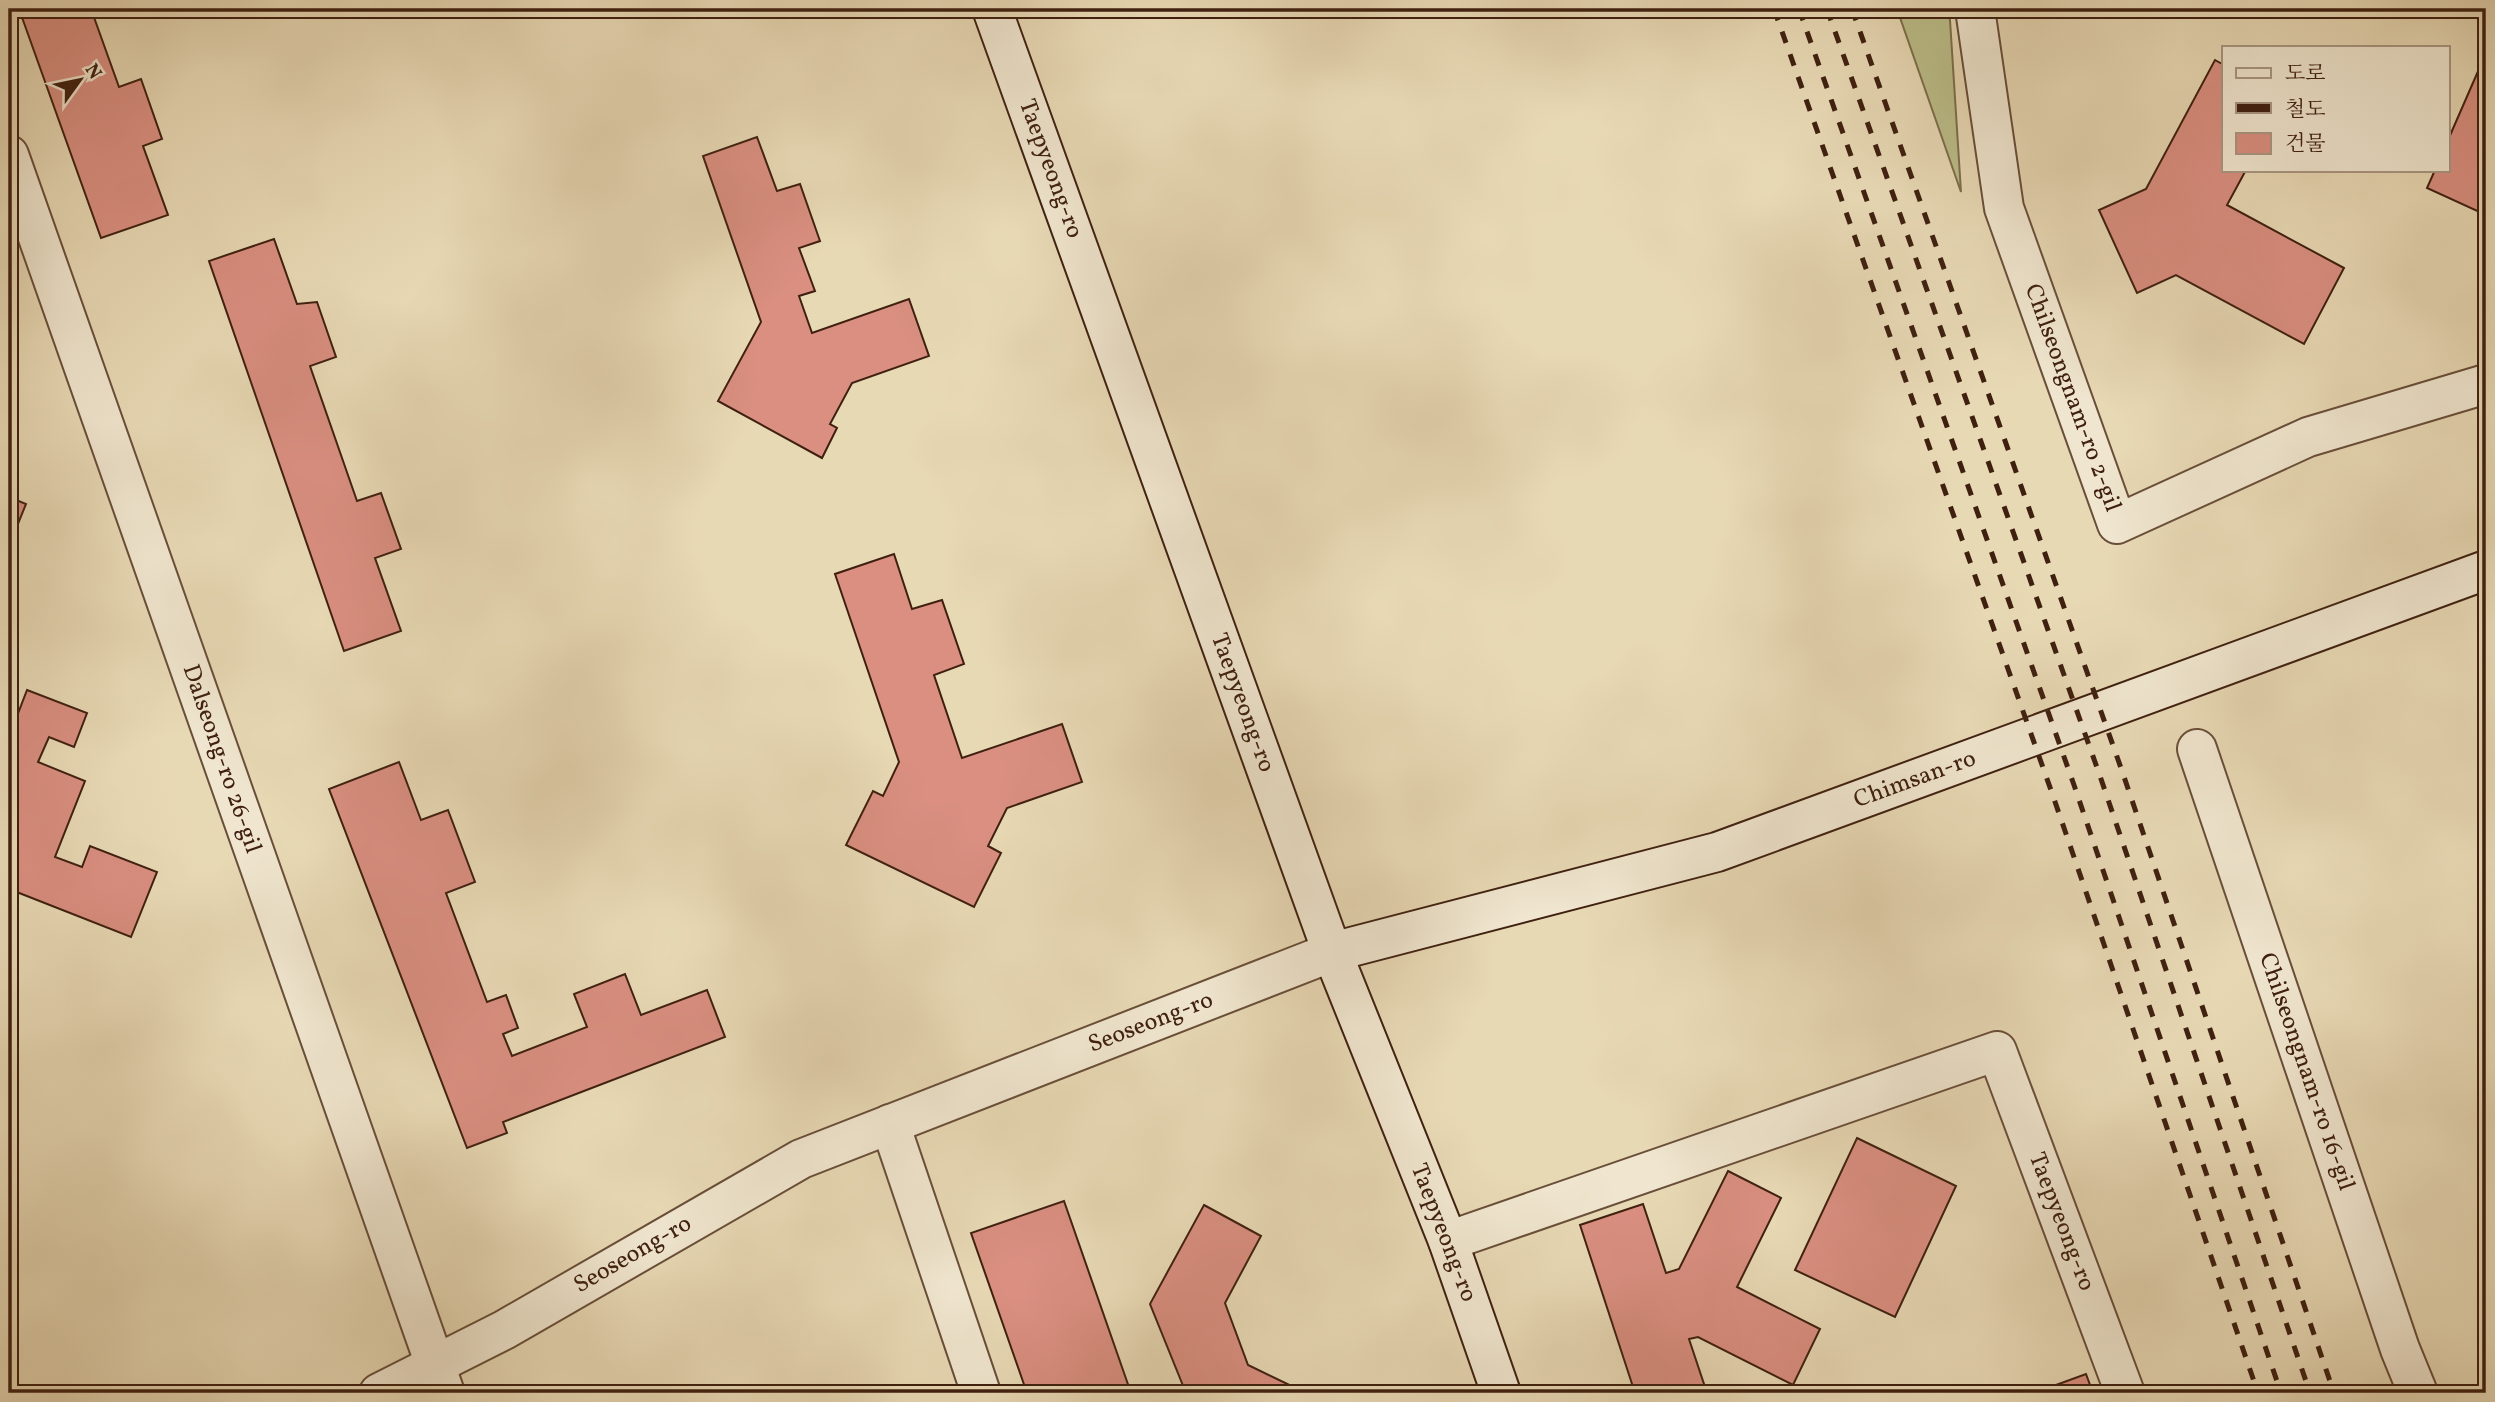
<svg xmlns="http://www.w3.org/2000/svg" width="2495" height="1402" font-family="Vollkorn,'Noto Serif KR',serif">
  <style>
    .green { fill: #bbbe8a; stroke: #7d6f4d; stroke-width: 2 }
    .building { fill: #da8f81; stroke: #3f2010; stroke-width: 2 }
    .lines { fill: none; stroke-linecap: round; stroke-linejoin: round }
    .minor-casing { stroke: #694e39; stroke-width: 42 }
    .tertiary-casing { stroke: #694e39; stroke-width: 42 }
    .secondary-casing { stroke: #3f2010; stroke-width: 42 }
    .minor { stroke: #f0e6cf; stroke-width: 38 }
    .tertiary { stroke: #f0e6cf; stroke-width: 38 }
    .secondary { stroke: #f0e6cf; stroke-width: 38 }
    .rail { stroke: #3f2010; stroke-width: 5; stroke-dasharray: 12 12; stroke-linecap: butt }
    .labels { text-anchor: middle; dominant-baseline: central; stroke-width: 5; stroke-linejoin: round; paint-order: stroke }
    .street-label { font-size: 24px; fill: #3f2010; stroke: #f0e6cf }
  </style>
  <rect width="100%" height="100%" fill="#e8d9b5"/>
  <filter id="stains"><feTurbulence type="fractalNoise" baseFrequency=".00286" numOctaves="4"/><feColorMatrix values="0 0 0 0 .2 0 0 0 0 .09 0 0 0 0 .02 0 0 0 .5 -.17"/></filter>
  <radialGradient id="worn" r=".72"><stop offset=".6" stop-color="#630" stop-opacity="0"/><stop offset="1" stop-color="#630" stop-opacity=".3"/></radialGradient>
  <!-- green -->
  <path class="green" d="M1897,9H1946L1950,20L1961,192Z"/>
  <!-- building -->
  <g class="building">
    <path d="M19,9H91L119,87L141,79L162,139L143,146L168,215L101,238Z"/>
    <path d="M2486,53V215L2427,188L2435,170H2448V140Z"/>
    <path d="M2215,60L2224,65V170H2246L2227,205L2344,268L2304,344L2176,275L2137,293L2099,210L2146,189Z"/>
    <path d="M757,137L777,191L800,184L820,241L799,248L815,291L799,296L812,333L909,299L929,356L852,383L830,424L837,428L822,458L718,401L761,322L703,156Z"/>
    <path d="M274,239L297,304L317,302L336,357L310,366L357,501L381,493L401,549L375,558L401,631L344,651L209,261Z"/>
    <path d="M9,497L26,504L9,546Z"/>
    <path d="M894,554L912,609L942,600L964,664L934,675L962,758L1062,724L1082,782L1007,808L988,846L1001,853L974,907L846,845L873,791L883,796L899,762L835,574Z"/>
    <path d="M27,690L87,713L74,747L49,737L38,762L85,781L55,857L82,867L90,846L157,872L131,937L9,889V737Z"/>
    <path d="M399,762L421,820L448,810L475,882L446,893L487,1002L506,995L518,1028L503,1034L512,1056L587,1027L574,994L625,974L641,1015L707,990L725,1037L503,1122L507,1133L467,1148L329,789Z"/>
    <path d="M1857,1138L1956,1186L1895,1317L1795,1270Z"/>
    <path d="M1728,1171L1781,1198L1737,1287L1820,1329L1793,1385L1698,1337L1689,1339L1707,1393H1635L1580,1225L1643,1204L1666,1273L1679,1269Z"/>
    <path d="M1064,1201L1131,1393H1027L971,1233Z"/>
    <path d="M1204,1205L1261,1236L1225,1303L1248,1365L1306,1393H1186L1150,1304Z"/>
    <path d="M2086,1374L2093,1393H2034Z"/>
  </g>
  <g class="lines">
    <defs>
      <g id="minor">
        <path d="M1975,9L2004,208L2117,524L2308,437L2486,384"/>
        <path d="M9,155L445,1393"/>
        <path d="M2197,749L2400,1349L2418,1393"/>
        <path d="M890,1124L981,1393"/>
        <path d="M1448,1241L1997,1051L2125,1393"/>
      </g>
      <path id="tertiary" d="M379,1393L504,1330L801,1159L1332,952"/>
      <g id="secondary">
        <path d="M992,9L1332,952L1448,1241L1501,1393"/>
        <path d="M1332,952L1717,852L2486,570"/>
      </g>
    </defs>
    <!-- minor casing -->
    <use href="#minor" class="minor-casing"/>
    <!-- tertiary casing -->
    <use href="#tertiary" class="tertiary-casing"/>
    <!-- secondary casing -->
    <use href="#secondary" class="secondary-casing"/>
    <!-- minor -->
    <use href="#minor" class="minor"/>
    <!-- tertiary -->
    <use href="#tertiary" class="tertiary"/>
    <!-- secondary -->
    <use href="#secondary" class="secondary"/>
    <!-- rail -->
    <g class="rail">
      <path d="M1774,9L2052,793L2258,1393"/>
      <path d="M1799,9L2074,785L2281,1393"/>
      <path d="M1827,9L2100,776L2310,1393"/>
      <path d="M1852,9L2121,768L2334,1393"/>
    </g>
  </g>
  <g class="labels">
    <!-- street labels -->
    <g class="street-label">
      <text transform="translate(1050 169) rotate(70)">Taepyeong-ro</text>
      <text transform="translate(2072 398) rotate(70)">Chilseongnam-ro 2-gil</text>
      <text transform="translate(1242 703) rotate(70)">Taepyeong-ro</text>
      <text transform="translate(221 759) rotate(71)">Dalseong-ro 26-gil</text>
      <text transform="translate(1915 780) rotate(-20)">Chimsan-ro</text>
      <text transform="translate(1151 1023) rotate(-21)">Seoseong-ro</text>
      <text transform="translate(2306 1072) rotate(71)">Chilseongnam-ro 16-gil</text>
      <text transform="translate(2061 1222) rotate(69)">Taepyeong-ro</text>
      <text transform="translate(1443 1233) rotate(69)">Taepyeong-ro</text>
      <text transform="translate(633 1255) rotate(-30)">Seoseong-ro</text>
    </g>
  </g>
  <!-- margin -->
  <rect width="2495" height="1402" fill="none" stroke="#e8d9b5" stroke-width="35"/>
  <rect x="10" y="10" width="2474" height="1381" fill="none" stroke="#3f2010" stroke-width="3.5"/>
  <rect x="18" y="18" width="2460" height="1367" fill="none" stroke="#3f2010" stroke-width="2"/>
  <!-- legend -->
  <rect x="2222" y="46" width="228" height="126" fill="#f0e6cf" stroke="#a99783" stroke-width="2"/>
  <rect x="2236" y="68" width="35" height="10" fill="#f0e6cf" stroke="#a99783" stroke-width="2"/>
  <text x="2285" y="80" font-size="21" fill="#3f2010">도로</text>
  <rect x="2236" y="103" width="35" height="10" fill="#3f2010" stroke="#a99783" stroke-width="2"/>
  <text x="2285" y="116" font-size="21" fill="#3f2010">철도</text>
  <rect x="2236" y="133" width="35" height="21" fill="#da8f81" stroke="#a99783" stroke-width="2"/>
  <text x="2285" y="150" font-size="21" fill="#3f2010">건물</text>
  <!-- north arrow -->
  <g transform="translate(80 80) rotate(57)" stroke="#f0e6cf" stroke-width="5" paint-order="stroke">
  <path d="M0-5L12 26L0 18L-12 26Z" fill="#3f2010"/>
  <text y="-10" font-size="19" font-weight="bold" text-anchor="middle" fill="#3f2010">N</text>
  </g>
  <rect width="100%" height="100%" filter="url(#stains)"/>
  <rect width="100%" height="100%" fill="url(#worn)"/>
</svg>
